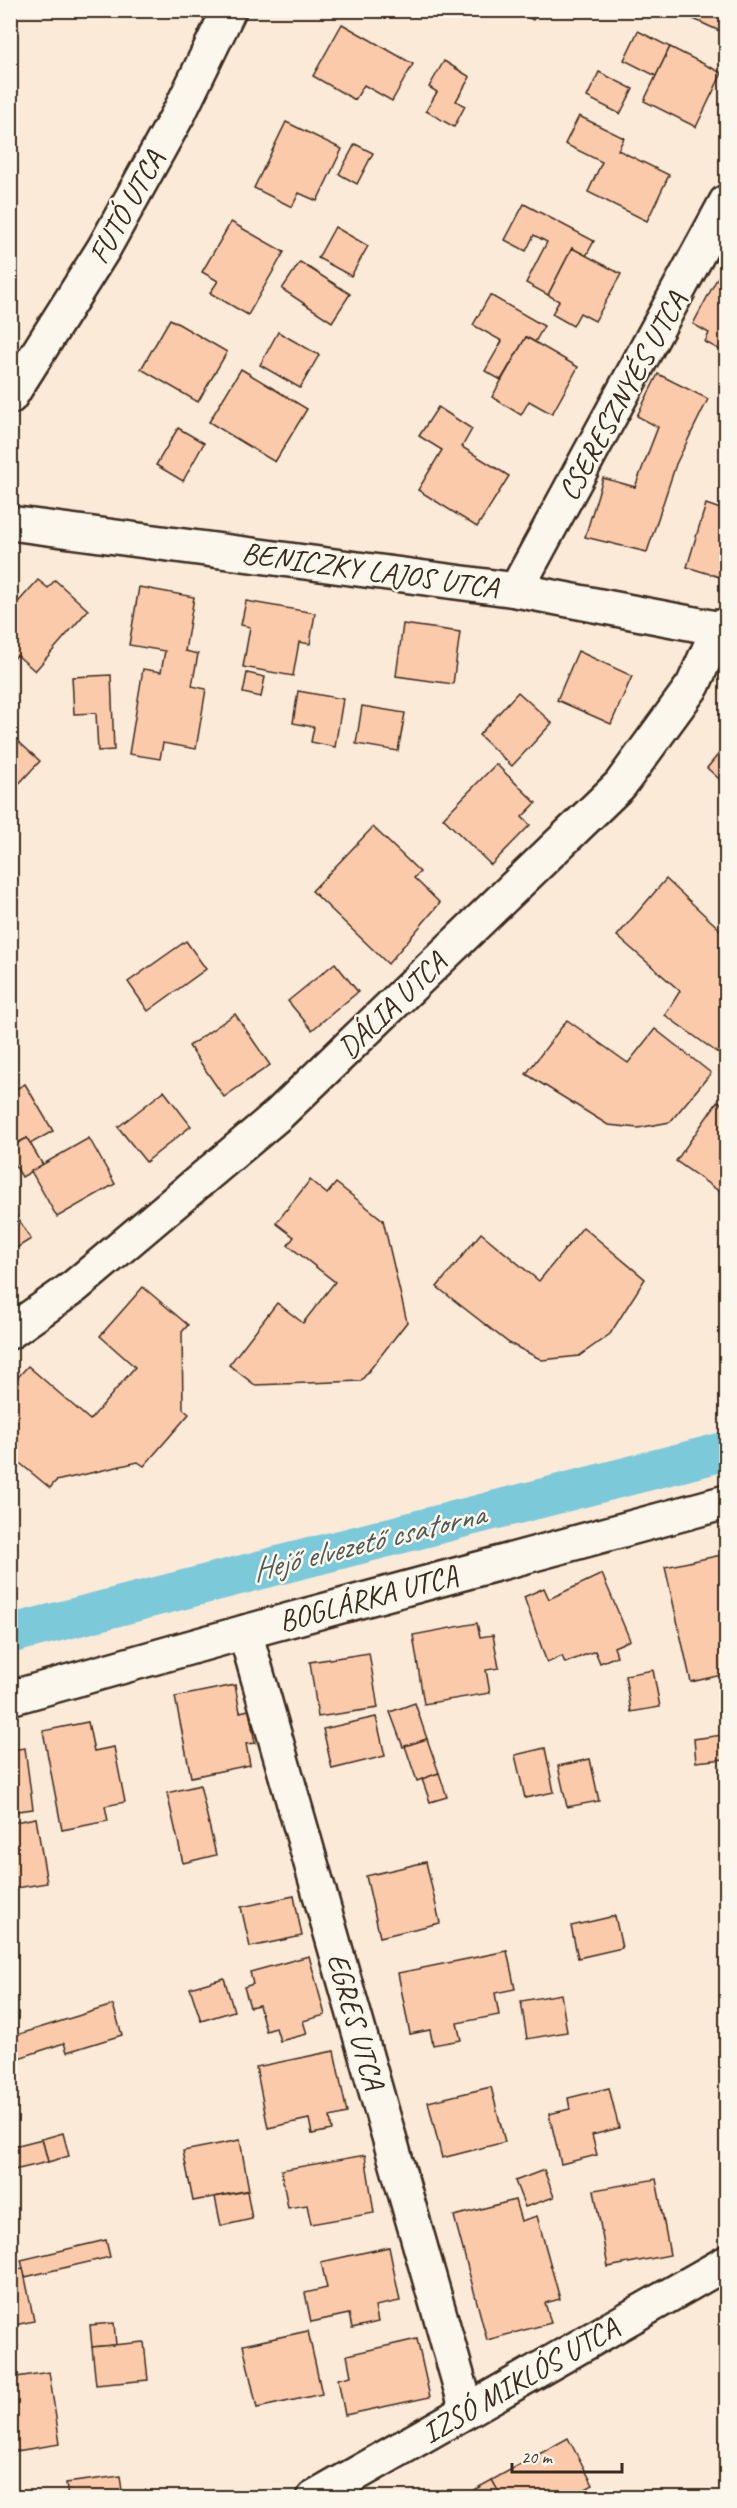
<svg xmlns="http://www.w3.org/2000/svg" width="737" height="2508" font-family="Caveat,sans-serif">
  <style>
    .lines { fill: none; stroke-linecap: round; stroke-linejoin: round }
    .canal { stroke: #7cc9da; stroke-width: 39 }
    .building { fill: #fbcaab; stroke: #3b2a1e; stroke-width: 1.5 }
    .minor-casing { stroke: #3b2a1e; stroke-width: 38 }
    .secondary-casing { stroke: #3b2a1e; stroke-width: 38 }
    .minor { stroke: #fbf7ec; stroke-width: 33 }
    .secondary { stroke: #fbf7ec; stroke-width: 33 }
    .labels { text-anchor: middle; dominant-baseline: central; stroke-width: 5; stroke-linejoin: round; paint-order: stroke }
    .street-label { font-size: 30px; fill: #3b2a1e; stroke: #fbf7ec }
    .water-label { font-size: 32px; font-style: italic; fill: #4e5a56; stroke: #fbf7ec }
  </style>
  <rect width="100%" height="100%" fill="#fbead8"/>
  <filter id="ink" filterUnits="userSpaceOnUse"><feTurbulence type="fractalNoise" baseFrequency=".0167" numOctaves="2"/><feDisplacementMap in="SourceGraphic" scale="12" xChannelSelector="R" yChannelSelector="G"/><feConvolveMatrix kernelMatrix="1 2 1 2 8 2 1 2 1" color-interpolation-filters="sRGB"/></filter>
  <g filter="url(#ink)">
    <g class="lines">
      <!-- canal -->
      <path class="canal" d="M10,1634L726,1451"/>
    </g>
    <!-- building -->
    <g class="building">
      <path d="M514,10H539L533,20Z"/>
      <path d="M674,10H726V34Z"/>
      <path d="M342,24L413,64L392,101L364,85L355,100L313,76Z"/>
      <path d="M638,31L670,47L656,76L624,60Z"/>
      <path d="M670,47L722,73L696,127L644,101Z"/>
      <path d="M444,61L470,77L456,101L465,106L454,127L426,111L437,92L429,87Z"/>
      <path d="M599,72L633,89L620,114L587,97Z"/>
      <path d="M579,116L624,138L618,150L669,175L647,221L588,192L602,162L565,144Z"/>
      <path d="M286,122L342,149L317,201L299,193L292,207L254,188Z"/>
      <path d="M355,144L373,153L357,184L339,174Z"/>
      <path d="M524,204L594,241L586,256L572,248L548,295L526,283L547,242L534,235L526,251L505,240Z"/>
      <path d="M231,222L284,252L248,315L210,293L218,281L202,272Z"/>
      <path d="M335,227L368,246L351,276L318,258Z"/>
      <path d="M572,248L621,274L595,321L580,313L573,326L552,314L559,301L548,295Z"/>
      <path d="M300,262L350,294L332,322L282,289Z"/>
      <path d="M720,273L726,276V353L705,342L709,333L693,324Z"/>
      <path d="M490,295L544,326L535,342L526,337L501,380L485,371L502,341L473,325Z"/>
      <path d="M170,319L227,352L198,402L141,369Z"/>
      <path d="M278,332L319,355L300,388L260,365Z"/>
      <path d="M526,337L578,367L552,414L529,401L521,415L492,397Z"/>
      <path d="M241,369L307,409L275,462L209,422Z"/>
      <path d="M658,374L708,399L676,464L647,552L585,537L603,478L635,487L658,427L637,416Z"/>
      <path d="M438,407L472,429L462,447L509,476L477,527L418,490L442,450L419,436Z"/>
      <path d="M178,428L204,443L183,481L156,465Z"/>
      <path d="M706,504L726,511V579L687,567Z"/>
      <path d="M38,580L48,588L55,580L88,610L35,671L17,655L10,663V611Z"/>
      <path d="M139,587L194,597L185,651L198,654L192,686L206,689L196,749L163,743L160,759L129,754L143,669L161,672L165,651L129,645Z"/>
      <path d="M246,601L315,613L310,644L299,642L293,676L243,667L250,627L241,625Z"/>
      <path d="M403,624L460,632L453,684L396,676Z"/>
      <path d="M578,651L632,676L611,724L557,700Z"/>
      <path d="M247,673L265,677L261,697L243,693Z"/>
      <path d="M111,675L114,750L98,751L96,713L74,714L72,677Z"/>
      <path d="M298,691L343,699L335,747L311,742L314,727L293,723Z"/>
      <path d="M518,692L552,723L512,766L479,735Z"/>
      <path d="M362,706L405,713L398,751L356,744Z"/>
      <path d="M10,734L40,761L12,791L10,790Z"/>
      <path d="M726,745V785L707,768Z"/>
      <path d="M496,764L536,803L522,817L530,825L491,865L443,818Z"/>
      <path d="M373,827L420,872L414,878L440,903L388,964L312,891Z"/>
      <path d="M666,879L726,935V1048L722,1056L665,1015L680,991L617,936Z"/>
      <path d="M186,941L206,969L148,1011L128,982Z"/>
      <path d="M335,963L358,992L312,1030L288,1001Z"/>
      <path d="M235,1014L270,1065L224,1097L189,1046Z"/>
      <path d="M567,1020L628,1063L655,1029L711,1073L670,1122L638,1128L608,1125L526,1074Z"/>
      <path d="M25,1084L53,1131L30,1144L27,1138L10,1147V1092Z"/>
      <path d="M164,1091L191,1126L146,1162L118,1127Z"/>
      <path d="M718,1101L726,1107V1196L676,1161Z"/>
      <path d="M27,1138L43,1165L22,1177L10,1157V1147Z"/>
      <path d="M89,1138L115,1184L57,1217L31,1171Z"/>
      <path d="M310,1180L327,1194L336,1183L383,1220L407,1322L361,1381L255,1385L229,1365L277,1303L303,1323L335,1282L288,1245L294,1237L276,1223Z"/>
      <path d="M10,1206L31,1239L10,1252Z"/>
      <path d="M583,1227L645,1279L610,1334L579,1356L542,1360L509,1343L437,1287L481,1233L539,1281Z"/>
      <path d="M143,1287L188,1325L182,1332L183,1409L189,1414L144,1466L138,1462L56,1481L50,1488L10,1455V1386L28,1366L90,1420L135,1367L100,1336Z"/>
      <path d="M726,1554V1674L691,1682L665,1567Z"/>
      <path d="M602,1574L630,1640L614,1647L617,1656L600,1663L595,1651L565,1663L562,1656L547,1663L524,1597L544,1588L549,1599Z"/>
      <path d="M477,1623L480,1637L493,1635L499,1668L486,1670L490,1693L424,1704L413,1635Z"/>
      <path d="M369,1653L378,1708L318,1717L310,1662Z"/>
      <path d="M653,1670L660,1707L631,1712L625,1675Z"/>
      <path d="M235,1685L240,1712L249,1710L255,1743L246,1744L250,1765L191,1777L175,1697Z"/>
      <path d="M415,1703L427,1739L403,1747L390,1712Z"/>
      <path d="M376,1717L385,1756L332,1769L323,1729Z"/>
      <path d="M88,1722L94,1751L114,1747L125,1802L105,1806L108,1821L62,1830L43,1731Z"/>
      <path d="M722,1735L724,1759L696,1762L694,1739Z"/>
      <path d="M427,1739L439,1773L417,1781L405,1746Z"/>
      <path d="M25,1748L33,1809L10,1812V1750Z"/>
      <path d="M545,1748L554,1792L525,1798L515,1755Z"/>
      <path d="M590,1759L599,1801L567,1807L558,1766Z"/>
      <path d="M439,1773L447,1797L430,1802L422,1779Z"/>
      <path d="M200,1785L216,1855L183,1863L167,1793Z"/>
      <path d="M36,1818L47,1883L10,1889V1823Z"/>
      <path d="M426,1862L440,1923L380,1937L366,1876Z"/>
      <path d="M294,1896L302,1936L250,1947L241,1907Z"/>
      <path d="M615,1916L622,1948L578,1958L571,1926Z"/>
      <path d="M507,1951L515,1989L495,1993L499,2015L457,2023L461,2040L433,2045L430,2030L410,2034L398,1973Z"/>
      <path d="M309,1956L325,2015L303,2021L307,2034L280,2041L276,2028L266,2031L259,2005L250,2007L244,1987L253,1984L250,1972Z"/>
      <path d="M224,1978L234,2011L201,2021L190,1988Z"/>
      <path d="M561,1994L567,2032L527,2039L521,2001Z"/>
      <path d="M113,2005L122,2035L67,2052L64,2043L10,2061V2037Z"/>
      <path d="M334,2051L347,2113L330,2117L332,2130L312,2134L309,2119L268,2128L256,2067Z"/>
      <path d="M491,2087L505,2142L442,2158L428,2102Z"/>
      <path d="M609,2088L619,2128L592,2135L597,2155L561,2164L549,2114L570,2109L568,2098Z"/>
      <path d="M63,2133L69,2156L48,2162L42,2139Z"/>
      <path d="M42,2139L48,2162L10,2171V2147Z"/>
      <path d="M240,2140L249,2190L193,2201L183,2151Z"/>
      <path d="M365,2155L374,2213L311,2224L307,2205L288,2208L281,2170Z"/>
      <path d="M544,2170L554,2197L525,2207L515,2181Z"/>
      <path d="M656,2179L670,2255L608,2267L594,2190Z"/>
      <path d="M247,2191L252,2219L221,2226L215,2197Z"/>
      <path d="M515,2200L521,2221L537,2216L560,2299L545,2303L551,2323L487,2340L454,2216Z"/>
      <path d="M106,2240L110,2257L25,2277L21,2260Z"/>
      <path d="M389,2247L400,2301L375,2306L378,2322L352,2328L349,2314L311,2322L305,2293L327,2288L321,2262Z"/>
      <path d="M23,2268L34,2321L10,2326V2271Z"/>
      <path d="M114,2323L116,2345L92,2347L90,2325Z"/>
      <path d="M308,2331L322,2394L257,2408L243,2345Z"/>
      <path d="M417,2339L430,2397L345,2415L338,2379L351,2376L347,2355Z"/>
      <path d="M144,2342L148,2380L96,2385L92,2347Z"/>
      <path d="M49,2372L60,2444L10,2452V2378Z"/>
      <path d="M568,2438L593,2485L580,2492L583,2498H502L492,2480Z"/>
      <path d="M120,2476L123,2498H68L66,2483Z"/>
      <path d="M492,2480L502,2498H470L468,2493Z"/>
    </g>
    <g class="lines">
      <defs>
        <g id="minor">
          <path d="M10,523L516,590L726,630"/>
          <path d="M516,590L726,202"/>
          <path d="M10,1332L74,1287L279,1114L620,785L693,685L719,627"/>
          <path d="M245,1632L467,2410"/>
          <path d="M10,1698L245,1632L726,1502"/>
          <path d="M314,2498L726,2263"/>
        </g>
        <path id="secondary" d="M10,397L104,248L180,111L229,10"/>
      </defs>
      <!-- minor casing -->
      <use href="#minor" class="minor-casing"/>
      <!-- secondary casing -->
      <use href="#secondary" class="secondary-casing"/>
      <!-- minor -->
      <use href="#minor" class="minor"/>
      <!-- secondary -->
      <use href="#secondary" class="secondary"/>
    </g>
  </g>
  <g class="labels">
    <!-- street labels -->
    <g class="street-label">
      <text transform="translate(126 207) rotate(-61)">FUTÓ UTCA</text>
      <text transform="translate(622 396) rotate(-61)">CSERESZNYÉS UTCA</text>
      <text transform="translate(370 570) rotate(8)">BENICZKY LAJOS UTCA</text>
      <text transform="translate(392 1005) rotate(-44)">DÁLIA UTCA</text>
      <text transform="translate(368 1598) rotate(-15)">BOGLÁRKA UTCA</text>
      <text transform="translate(356 2021) rotate(74)">EGRES UTCA</text>
      <text transform="translate(520 2380) rotate(-30)">IZSÓ MIKLÓS UTCA</text>
    </g>
    <!-- water labels -->
    <g class="water-label">
      <text transform="translate(368 1542) rotate(-14)">Hejő elvezető csatorna</text>
    </g>
  </g>
  <!-- margin -->
  <rect width="737" height="2508" fill="none" stroke="#fbf7ec" stroke-width="36"/>
  <rect x="18" y="18" width="701" height="2472" fill="none" stroke="#3b2a1e" stroke-width="2" filter="url(#ink)"/>
  <!-- scale -->
  <path d="M512 2463v9h110v-9" fill="none" stroke="#3b2a1e" stroke-width="3"/>
  <text x="521" y="2463" font-size="18" fill="#3b2a1e" stroke="#fbf7ec" stroke-width="4.5" paint-order="stroke">20 m</text>
</svg>
